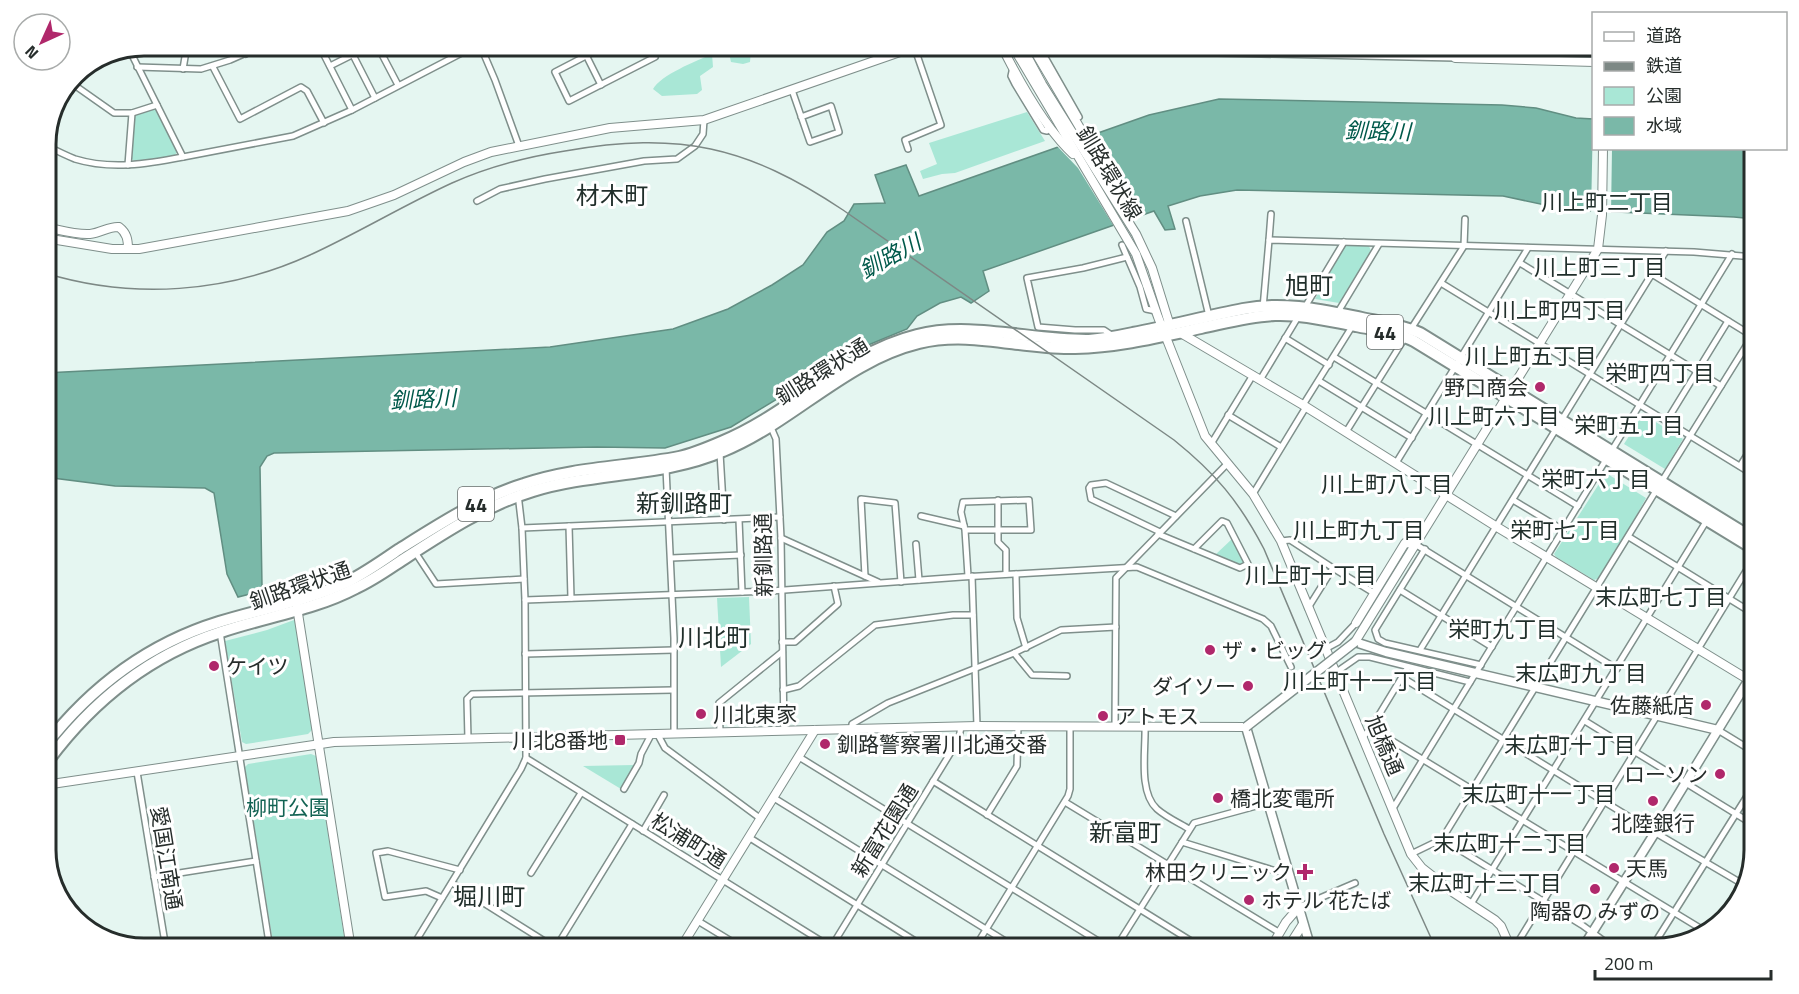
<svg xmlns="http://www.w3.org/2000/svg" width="1799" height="994" font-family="'Titillium Web','Noto Sans JP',sans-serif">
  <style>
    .green { fill: #a9e7d6 }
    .water { fill: #7ab8a8; stroke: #618e82; stroke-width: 1.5 }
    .pier { fill: #e5f6f1 }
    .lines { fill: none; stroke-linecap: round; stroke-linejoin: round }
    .street-casing { stroke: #7f8f8b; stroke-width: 8 }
    .secondary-casing { stroke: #7f8f8b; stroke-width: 10 }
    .primary-casing { stroke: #7f8f8b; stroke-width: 11 }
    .highway-casing { stroke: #7f8f8b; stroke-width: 14 }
    .street { stroke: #fff; stroke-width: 5 }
    .secondary { stroke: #fff; stroke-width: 8 }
    .primary { stroke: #fff; stroke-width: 8 }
    .highway { stroke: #fff; stroke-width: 10 }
    .rail { stroke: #7d8885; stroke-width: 1.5 }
    .primary-bridge-casing { stroke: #7f8f8b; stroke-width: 11; stroke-linecap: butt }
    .primary-bridge { stroke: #fff; stroke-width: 8 }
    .poi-dot { fill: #b0286b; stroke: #fff; stroke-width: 2 }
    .labels { text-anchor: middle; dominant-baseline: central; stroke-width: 6; stroke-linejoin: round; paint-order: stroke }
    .shield { fill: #fff; stroke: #676c6b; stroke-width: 1.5 }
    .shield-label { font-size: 20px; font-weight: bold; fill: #262d2b }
    .street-label { font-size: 21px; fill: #262d2b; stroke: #fff }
    .poi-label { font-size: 21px; fill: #262d2b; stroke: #fff; text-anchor: start }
    .park-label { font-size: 21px; fill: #126353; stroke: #fff }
    .water-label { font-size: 22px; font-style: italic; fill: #00594a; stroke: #fff }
    .neighbourhood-label { font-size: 22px; fill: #212f2b; stroke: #fff }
    .quarter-label { font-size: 24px; fill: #212f2b; stroke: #fff }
    .rim { fill: none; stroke: #262d2b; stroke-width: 3 }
  </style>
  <rect width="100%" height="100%" fill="#e5f6f1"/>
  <!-- green -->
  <g class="green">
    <path d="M742,46L751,51L750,62L743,64L731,62L729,53Z"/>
    <path d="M712,54L713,67L700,76L702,90L697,94L662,96L653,89C661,75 696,61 712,54Z"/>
    <path d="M156,109L177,152L174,157L134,161L132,159L134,115Z"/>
    <path d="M1027,112L1045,141L955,173L942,174L923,179L920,171L937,164L929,143Z"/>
    <path d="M1345,246H1369L1371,251L1339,303L1315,299Z"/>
    <path d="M1643,414L1683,439L1665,469L1624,444Z"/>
    <path d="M1606,473L1646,498L1627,533L1599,578L1594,580L1556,557L1554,554Z"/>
    <path d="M1233,538L1246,563L1239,566L1214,556Z"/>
    <path d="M749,597L751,644L721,667L717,598Z"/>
    <path d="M294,620L297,621L313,729L308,734L246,744L242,742L225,641L267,630Z"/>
    <path d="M311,754L316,756L346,949H274L245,767L248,764Z"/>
    <path d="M634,765V767L621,789L583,766Z"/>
  </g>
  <!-- water -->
  <path class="water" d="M1219,99L1502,105L1536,108L1576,118L1593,119L1594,148L1754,149V219L1734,217L1569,210L1503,196L1237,190L1200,196L1168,206L1175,229L1165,230L1154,211L983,271L989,291L971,303L961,297L940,303L917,316L907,329L861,348L731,427L665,448L597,447L274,453L267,456L260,467L262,586L258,592L238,597L227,574L214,493L205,488L115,486L45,477V373L550,347L673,329L728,309L772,285L803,265L827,232L844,221L854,204L885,203L875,175L906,165L919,196L1149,115Z"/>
  <!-- pier -->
  <g class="pier">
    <path d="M1593,117L1594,148L1612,149L1611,214H1591Z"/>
    <path d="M1089,132L1098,157L1137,220L1115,228L1078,168L1055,144Z"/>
  </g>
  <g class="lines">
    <defs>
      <g id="street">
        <path d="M241,45L246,54"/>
        <path d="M319,45L352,110"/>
        <path d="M377,45L398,85"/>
        <path d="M480,45L495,80L519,146"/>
        <path d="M581,45L601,85"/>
        <path d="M607,45L555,72L569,101L655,57L648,45"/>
        <path d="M1217,45L1218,53L1455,58"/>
        <path d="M130,51L183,157L293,136L352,110L477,45"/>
        <path d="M1037,54L1046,59L1079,117"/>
        <path d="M353,55L375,98"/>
        <path d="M330,66L372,45"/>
        <path d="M137,67L201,69L230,60L264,45"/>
        <path d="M213,67L240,119L301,87L307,91L324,123"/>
        <path d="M1013,67L1011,76L1015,84L1043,130L1047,131"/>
        <path d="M183,69L187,45"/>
        <path d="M70,82L114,113H132L157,105"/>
        <path d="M792,90L810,142L839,132L831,106L801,117"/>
        <path d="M45,145C55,150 65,155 75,159C111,170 147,164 183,157"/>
        <path d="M908,149L905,140L941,125L915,49"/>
        <path d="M128,165L132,113"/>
        <path d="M477,201L500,189L545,179L644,161L677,159L695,146L703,134L704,120"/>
        <path d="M1186,221L1209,316"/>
        <path d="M1269,240L1271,214"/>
        <path d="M1122,245L1140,287L1146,309L1156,311"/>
        <path d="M1520,263L1721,386"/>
        <path d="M1652,274L1754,337"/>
        <path d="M1441,283L1754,475"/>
        <path d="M1305,307L1344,242"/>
        <path d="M1263,308L1269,240L1694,252L1754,257"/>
        <path d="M1338,312L1379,244"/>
        <path d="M1411,329L1464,246L1465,219"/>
        <path d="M1113,336L1104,330H1075L1038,327L1027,278L1083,268L1127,257"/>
        <path d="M1285,338L1329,365"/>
        <path d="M1334,357L1578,506"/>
        <path d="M1260,380L1298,317"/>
        <path d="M1319,381L1412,438"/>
        <path d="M1303,405L1353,325"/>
        <path d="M1228,415L1281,447"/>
        <path d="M1561,421L1666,251"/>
        <path d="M1666,422L1728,321"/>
        <path d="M770,425L776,439L781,538L784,731"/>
        <path d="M1346,432L1406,336"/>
        <path d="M1211,444L1253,375"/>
        <path d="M1612,450L1732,254"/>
        <path d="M720,453L724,520"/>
        <path d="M1396,463L1528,248"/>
        <path d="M1740,466L1754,444"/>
        <path d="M666,468L674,638V734"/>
        <path d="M1662,481L1754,333"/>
        <path d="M1253,494L1306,407"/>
        <path d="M998,500V542L1006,550V574"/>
        <path d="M1513,500L1563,530"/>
        <path d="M921,516L964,526"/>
        <path d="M739,520L742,592"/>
        <path d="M569,526L571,598"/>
        <path d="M522,528L780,517"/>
        <path d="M965,530H1031L1029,500L963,502L961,512L965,530L968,576"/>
        <path d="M1160,532L1091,499L1089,488L1091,485L1106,483L1176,516"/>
        <path d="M1158,534L1240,568L1248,564L1227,523L1222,521L1194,549"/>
        <path d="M1629,537L1754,614"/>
        <path d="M781,538L878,582"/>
        <path d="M1281,541L1290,540L1333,568L1308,608"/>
        <path d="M916,544L919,580"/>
        <path d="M1415,544L1617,669"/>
        <path d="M1425,549L1375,630L1378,639L1385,643L1481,665"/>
        <path d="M415,552L436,584L524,579"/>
        <path d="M671,558L741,555"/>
        <path d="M1333,568L1374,593"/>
        <path d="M1016,574L1017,618L1026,648"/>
        <path d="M865,576L861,499L895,503L901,582"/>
        <path d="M972,576L977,726"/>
        <path d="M1400,590L1492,647"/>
        <path d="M525,600L771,591L962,577L1137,567L1263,619L1271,626L1291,667"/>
        <path d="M220,632L270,949"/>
        <path d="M782,642H795L838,604L834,586"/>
        <path d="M1325,649L1338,642L1356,623"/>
        <path d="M1420,650L1556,429"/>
        <path d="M1014,653L1032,675L1067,676"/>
        <path d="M525,654L674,650"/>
        <path d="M1335,673L1358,657H1370L1470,682"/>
        <path d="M1403,678L1644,826L1746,886"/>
        <path d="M783,690L799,686L875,625L953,615H973"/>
        <path d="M1585,721L1754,825"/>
        <path d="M1115,726L1116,578L1227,464"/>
        <path d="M1145,726C1146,749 1138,792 1157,809C1166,817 1179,823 1189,829"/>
        <path d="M1371,728L1708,933"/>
        <path d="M852,730V724L888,703L1014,653L1061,630L1116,627"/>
        <path d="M1718,730L1754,752"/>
        <path d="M720,732L719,703L782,652"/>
        <path d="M658,735L665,748L761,819"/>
        <path d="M1362,738L1371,728L1408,667"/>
        <path d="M468,739L467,699L472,694L673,690"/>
        <path d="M799,757L1111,949"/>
        <path d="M526,758L834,949"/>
        <path d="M137,772L166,949"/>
        <path d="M933,781L1204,949"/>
        <path d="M624,789L639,763L641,754L651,735"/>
        <path d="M774,798L1018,949"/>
        <path d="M1065,802L1280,933"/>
        <path d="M1392,810L1607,458"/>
        <path d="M987,815L1017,766L1018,726"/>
        <path d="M643,831L664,795"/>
        <path d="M750,838L928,949"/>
        <path d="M1442,839L1582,925L1615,949"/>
        <path d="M1182,842L1289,875"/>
        <path d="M1411,854L1442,839L1657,489"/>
        <path d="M531,873L581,793"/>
        <path d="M154,877L256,861"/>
        <path d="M452,883L557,949"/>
        <path d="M442,898L426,891L385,897L376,853L388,851L460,870"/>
        <path d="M1471,904L1707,520"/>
        <path d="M1299,907L1355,883"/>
        <path d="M698,921L744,949"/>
        <path d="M1510,946L1518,942L1754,558"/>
        <path d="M411,949L521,769L526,758L525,600L522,528L518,494"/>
        <path d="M555,949L632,824"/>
        <path d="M830,949L959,739L961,726"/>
        <path d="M974,949L1068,796L1070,789V726"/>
        <path d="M1115,949L1194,823L1260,805"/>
        <path d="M1651,949L1754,785"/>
      </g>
      <g id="secondary">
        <path d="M1001,45C1018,79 1045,128 1073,154"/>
        <path d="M1012,45L1136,254L1158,317L1205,436L1253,494L1281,541L1411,854L1422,868L1454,893L1495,920L1501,926L1511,949"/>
        <path d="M1021,45L1042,84L1136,234L1152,268L1170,326"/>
        <path d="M1031,45L1080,128L1088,152"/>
        <path d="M1447,45L1455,58L1594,62"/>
        <path d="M45,227C60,230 76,235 90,234C101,233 109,226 119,227C127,233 128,240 128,249"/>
        <path d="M45,238L112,249H139L348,211L394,195L464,162L491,152L610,128L704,120L900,52L946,45"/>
        <path d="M1179,332L1303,405L1497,527L1749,680"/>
        <path d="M297,607L351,949"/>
        <path d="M1356,623L1405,543L1415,544"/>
        <path d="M1355,642L1598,249L1602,215L1603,148"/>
        <path d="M45,785L334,742L977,726L1246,727"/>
        <path d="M680,949L815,730"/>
        <path d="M1270,949L1286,922L1299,907"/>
        <path d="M1287,949L1303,924"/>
      </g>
      <g id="primary">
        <path d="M1355,642L1386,652L1718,730"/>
        <path d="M1246,727L1311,949"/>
        <path d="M1582,949L1661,823L1754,671"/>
      </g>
      <g id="highway">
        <path d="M45,746C90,688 148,644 219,622C261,609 307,601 347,582C365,573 382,561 398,550C438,525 479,498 524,484C574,467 627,467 679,457C693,454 707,448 721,442C790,414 844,353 917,335C970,321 1034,341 1089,340C1104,339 1119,336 1133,333C1170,326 1207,316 1243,309C1284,301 1322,310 1362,318C1381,322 1401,325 1420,333L1754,539"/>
        <path d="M45,765C90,703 147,656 221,632C265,617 314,610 356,588C374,580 390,568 407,557C447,531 487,505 533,491C595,472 663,477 723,451C792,423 845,361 919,343C971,330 1023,350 1075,348C1118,347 1159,337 1201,328C1225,323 1249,316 1275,315C1303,314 1329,321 1356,326C1375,330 1396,332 1414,341L1754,549"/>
      </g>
    </defs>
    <!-- street casing -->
    <use href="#street" class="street-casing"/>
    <!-- secondary casing -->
    <use href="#secondary" class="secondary-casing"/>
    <!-- primary casing -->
    <use href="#primary" class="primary-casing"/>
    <!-- highway casing -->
    <use href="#highway" class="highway-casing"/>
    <!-- street -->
    <use href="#street" class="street"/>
    <!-- secondary -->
    <use href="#secondary" class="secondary"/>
    <!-- primary -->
    <use href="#primary" class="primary"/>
    <!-- highway -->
    <use href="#highway" class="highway"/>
    <!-- rail -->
    <path class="rail" d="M45,273C133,300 227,293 310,255C358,233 404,205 452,183C488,167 526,157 565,151C679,131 747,146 843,210L1174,440C1215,473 1239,501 1264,549L1384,834L1436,949"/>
    <defs>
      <path id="primary-bridge" d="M1246,727L1355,642"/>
    </defs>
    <!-- primary-bridge casing -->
    <use href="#primary-bridge" class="primary-bridge-casing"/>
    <!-- primary-bridge -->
    <use href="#primary-bridge" class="primary-bridge"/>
  </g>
  <!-- markers -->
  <g class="poi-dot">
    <circle cx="1540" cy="387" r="6"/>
    <circle cx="1210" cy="650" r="6"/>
    <circle cx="214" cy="666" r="6"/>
    <circle cx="1248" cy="686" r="6"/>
    <circle cx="1706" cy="705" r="6"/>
    <circle cx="701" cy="714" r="6"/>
    <circle cx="1103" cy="716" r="6"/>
    <rect x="614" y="734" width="12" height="12" rx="3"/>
    <circle cx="825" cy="744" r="6"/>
    <circle cx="1720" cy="774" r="6"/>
    <circle cx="1218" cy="798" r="6"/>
    <circle cx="1653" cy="801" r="6"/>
    <circle cx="1614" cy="868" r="6"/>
    <path d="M1302 863h6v6h6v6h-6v6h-6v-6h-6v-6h6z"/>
    <circle cx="1595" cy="889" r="6"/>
    <circle cx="1249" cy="900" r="6"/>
  </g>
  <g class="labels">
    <!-- shield labels -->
    <g class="shield">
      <rect x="1367" y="315" width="36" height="34" rx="4.5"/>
      <rect x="458" y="487" width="36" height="34" rx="4.5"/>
    </g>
    <g class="shield-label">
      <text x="1385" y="332">44</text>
      <text x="476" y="504">44</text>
    </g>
    <!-- street labels -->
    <g class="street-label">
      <text transform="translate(1110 173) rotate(59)">釧路環状線</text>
      <text transform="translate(822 371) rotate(-32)">釧路環状通</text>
      <text transform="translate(763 555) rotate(-91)">新釧路通</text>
      <text transform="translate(300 585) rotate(-19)">釧路環状通</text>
      <text transform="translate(1385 745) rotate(67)">旭橋通</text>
      <text transform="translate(884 830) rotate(-58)">新富花園通</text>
      <text transform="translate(689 840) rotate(32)">松浦町通</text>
      <text transform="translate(167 858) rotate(81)">愛国江南通</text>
    </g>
    <!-- poi labels -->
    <g class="poi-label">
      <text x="1528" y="387" text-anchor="end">野口商会</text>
      <text x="1222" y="650">ザ・ビッグ</text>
      <text x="226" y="666">ケイツ</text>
      <text x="1236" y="686" text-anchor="end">ダイソー</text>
      <text x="1694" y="705" text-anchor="end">佐藤紙店</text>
      <text x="713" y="714">川北東家</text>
      <text x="1115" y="716">アトモス</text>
      <text x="608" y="740" text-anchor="end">川北8番地</text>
      <text x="837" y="744">釧路警察署川北通交番</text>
      <text x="1708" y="774" text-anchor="end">ローソン</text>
      <text x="1230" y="798">橋北変電所</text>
      <text x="1653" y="823" text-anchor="middle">北陸銀行</text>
      <text x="1626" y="868">天馬</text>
      <text x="1292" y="872" text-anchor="end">林田クリニック</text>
      <text x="1261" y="900">ホテル 花たば</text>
      <text x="1595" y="911" text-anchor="middle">陶器の みずの</text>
    </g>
    <!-- park labels -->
    <g class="park-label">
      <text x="288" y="807">柳町公園</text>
    </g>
    <!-- water labels -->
    <g class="water-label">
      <text transform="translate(1378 131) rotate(1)">釧路川</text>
      <text transform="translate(890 256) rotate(-29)">釧路川</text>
      <text transform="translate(423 399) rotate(-3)">釧路川</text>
    </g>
    <!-- neighbourhood labels -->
    <g class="neighbourhood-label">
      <text x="1607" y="202">川上町二丁目</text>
      <text x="1600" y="267">川上町三丁目</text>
      <text x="1560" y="310">川上町四丁目</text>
      <text x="1531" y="356">川上町五丁目</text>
      <text x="1660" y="373">栄町四丁目</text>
      <text x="1494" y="416">川上町六丁目</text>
      <text x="1629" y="425">栄町五丁目</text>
      <text x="1596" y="479">栄町六丁目</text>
      <text x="1387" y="484">川上町八丁目</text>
      <text x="1359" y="530">川上町九丁目</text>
      <text x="1565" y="530">栄町七丁目</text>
      <text x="1311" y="575">川上町十丁目</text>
      <text x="1661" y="597">末広町七丁目</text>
      <text x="1503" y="629">栄町九丁目</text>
      <text x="1581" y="673">末広町九丁目</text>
      <text x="1360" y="681">川上町十一丁目</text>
      <text x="1570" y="745">末広町十丁目</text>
      <text x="1539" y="794">末広町十一丁目</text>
      <text x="1510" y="843">末広町十二丁目</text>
      <text x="1485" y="883">末広町十三丁目</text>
    </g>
    <!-- quarter labels -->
    <g class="quarter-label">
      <text x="612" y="195">材木町</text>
      <text x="1309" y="285">旭町</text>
      <text x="684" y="503">新釧路町</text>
      <text x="714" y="637">川北町</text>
      <text x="1125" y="832">新富町</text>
      <text x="489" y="896">堀川町</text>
    </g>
  </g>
  <!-- crop -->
  <path d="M0 0H1799V994H0ZM144 56H1656A88 88 0 0 1 1744 144V850A88 88 0 0 1 1656 938H144A88 88 0 0 1 56 850V144A88 88 0 0 1 144 56Z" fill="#fff" fill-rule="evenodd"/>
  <path class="rim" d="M144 56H1656A88 88 0 0 1 1744 144V850A88 88 0 0 1 1656 938H144A88 88 0 0 1 56 850V144A88 88 0 0 1 144 56Z"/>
  <!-- legend -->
  <rect x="1592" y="12" width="195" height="138" fill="#ffffff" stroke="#a8abaa" stroke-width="1.5"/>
  <rect x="1604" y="32" width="30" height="9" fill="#ffffff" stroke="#a8abaa" stroke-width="1.5"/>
  <text x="1646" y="42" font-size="18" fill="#262d2b">道路</text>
  <rect x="1604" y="62" width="30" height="9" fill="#7d8885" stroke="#a8abaa" stroke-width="1.5"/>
  <text x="1646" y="72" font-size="18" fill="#262d2b">鉄道</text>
  <rect x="1604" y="87" width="30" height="18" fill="#a9e7d6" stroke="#a8abaa" stroke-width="1.5"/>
  <text x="1646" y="102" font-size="18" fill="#262d2b">公園</text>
  <rect x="1604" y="117" width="30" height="18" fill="#7ab8a8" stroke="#a8abaa" stroke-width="1.5"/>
  <text x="1646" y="132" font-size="18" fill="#262d2b">水域</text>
  <!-- north arrow -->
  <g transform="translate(42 42) rotate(225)"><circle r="28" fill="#ffffff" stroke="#a8abaa" stroke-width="1.5"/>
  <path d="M0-4.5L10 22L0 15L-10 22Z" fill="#b0286b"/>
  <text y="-9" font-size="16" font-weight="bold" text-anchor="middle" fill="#262d2b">N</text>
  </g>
  <!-- scale -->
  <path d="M1595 970v9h176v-9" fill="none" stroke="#262d2b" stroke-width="3"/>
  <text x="1604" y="970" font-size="18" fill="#262d2b" stroke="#ffffff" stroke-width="4.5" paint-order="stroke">200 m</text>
</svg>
